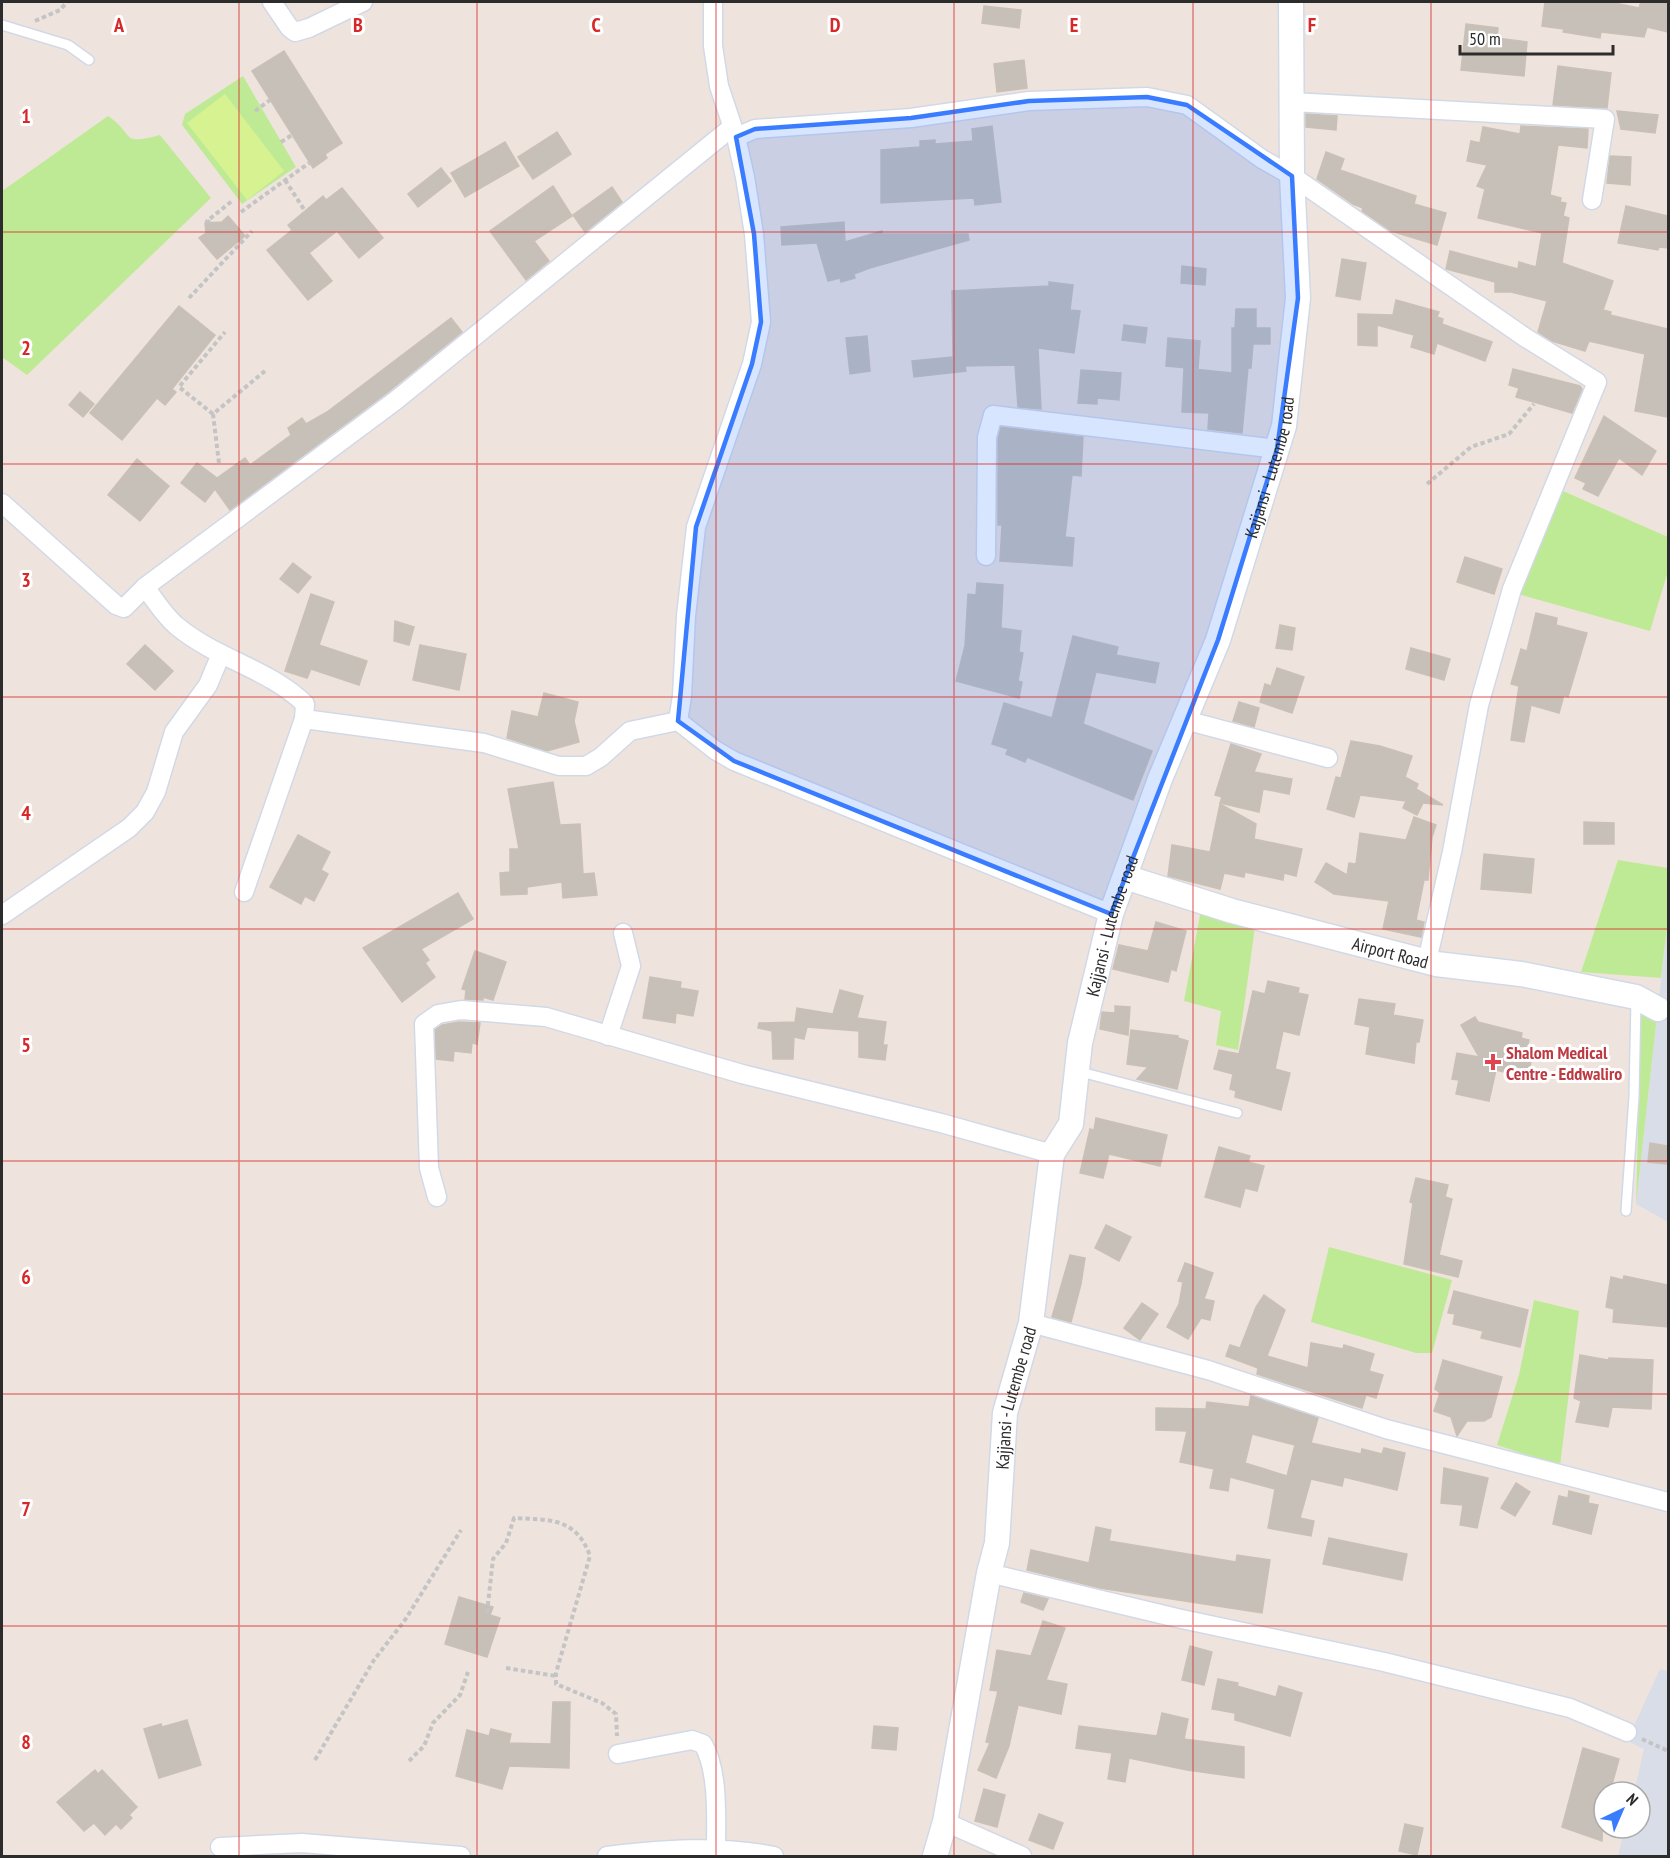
<svg xmlns="http://www.w3.org/2000/svg" width="1670" height="1858" font-family="'PT Sans Narrow',sans-serif">
  <style>
    .airport { fill: #d8dde7 }
    .green { fill: #bfea95 }
    .pitch { fill: #d7f290 }
    .building { fill: #c6c0b8; stroke: #cac0b6; stroke-width: 1.5; fill-rule: evenodd }
    .lines { fill: none; stroke-linecap: round; stroke-linejoin: round }
    .service-casing { stroke: #d2d9e6; stroke-width: 12 }
    .minor-casing { stroke: #d2d9e6; stroke-width: 21 }
    .tertiary-casing { stroke: #d2d9e6; stroke-width: 27 }
    .path { stroke: #c4c4c4; stroke-width: 4; stroke-dasharray: 4.5 3; stroke-linecap: butt }
    .service { stroke: #fff; stroke-width: 9 }
    .minor { stroke: #fff; stroke-width: 18 }
    .tertiary { stroke: #fff; stroke-width: 24 }
    .marked { fill: #3a7cff; fill-opacity: 0.2; stroke: #3a7cff; stroke-width: 4.5; stroke-linejoin: round }
    .grid { fill: none; stroke: #d62828; stroke-width: 1.5; stroke-opacity: 0.55 }
    .health-dot { fill: #e0444e; stroke: #fff; stroke-width: 2 }
    .labels { text-anchor: middle; dominant-baseline: central; stroke-width: 6; stroke-linejoin: round; paint-order: stroke }
    .street-label { font-size: 18px; fill: #2c2c2c; stroke: #fff }
    .health-label { font-size: 18px; font-weight: bold; fill: #be3a42; stroke: #fff; text-anchor: start }
    .grid-label { font-size: 20px; text-anchor: middle; font-weight: bold; fill: #d62828; stroke: #fff; stroke-width: 6; stroke-linejoin: round; paint-order: stroke }
  </style>
  <rect width="100%" height="100%" fill="#efe4dd"/>
  <!-- airport -->
  <g class="airport">
    <path d="M1668,919V1222L1636,1204Z"/>
    <path d="M1660,1669L1668,1671V1856H1618L1625,1828H1640V1792H1634L1644,1749L1627,1741Z"/>
  </g>
  <!-- green -->
  <g class="green">
    <path d="M243,76L296,167L242,204L182,125L185,114Z"/>
    <path d="M108,116C136,135 119,146 160,135L211,198L27,375L2,357V191Z"/>
    <path d="M1563,491L1668,537V571L1650,631L1518,594Z"/>
    <path d="M1618,860L1668,868V919L1661,978L1581,972Z"/>
    <path d="M1201,910L1255,927L1238,1050L1216,1045L1221,1011L1184,1001Z"/>
    <path d="M1641,1012L1657,1016L1636,1204Z"/>
    <path d="M1329,1247L1452,1280L1432,1353H1416L1311,1322Z"/>
    <path d="M1534,1300L1579,1311L1560,1466L1497,1445L1519,1375Z"/>
  </g>
  <!-- pitch -->
  <path class="pitch" d="M225,94L284,171L247,200L187,123Z"/>
  <!-- building -->
  <g class="building">
    <path d="M1545,2H1610L1639,8L1641,2H1668V32L1647,27L1644,37L1601,32L1600,38L1563,32L1564,29L1542,26Z"/>
    <path d="M984,6L1021,10L1019,28L982,23Z"/>
    <path d="M1466,24L1498,28L1497,38L1527,42L1524,76L1461,70Z"/>
    <path d="M284,51L342,143L325,154L327,158L313,168L252,71Z"/>
    <path d="M1024,60L1027,88L997,92L994,64Z"/>
    <path d="M1558,66L1611,73L1607,108L1553,105Z"/>
    <path d="M1617,111L1658,115L1655,133L1621,129Z"/>
    <path d="M1306,114L1337,116L1336,130L1306,127Z"/>
    <path d="M992,126L1001,202L975,205L974,198L881,203V150L920,147V141L935,140V144L973,141L972,129Z"/>
    <path d="M1521,126L1588,129L1587,148L1558,145L1550,195L1561,198L1560,202L1566,203L1563,216L1569,218L1562,263L1613,281L1603,310L1611,312L1610,315L1668,329V417L1635,411L1645,354L1589,341L1585,351L1552,341L1538,332L1547,301L1511,292H1495V282L1446,269L1450,251L1518,269L1519,262L1536,267L1542,233L1478,218L1485,189L1477,186L1487,165L1467,161L1471,141L1480,143L1483,127L1520,134Z"/>
    <path d="M557,132L571,154L533,179L518,157Z"/>
    <path d="M505,142L519,166L465,197L451,173Z"/>
    <path d="M1326,152L1344,159L1340,170L1416,196L1414,204L1446,213L1437,245L1391,231L1362,211L1363,208L1353,204L1317,179Z"/>
    <path d="M1610,156L1631,157L1630,185L1607,183Z"/>
    <path d="M441,168L451,181L418,207L408,194Z"/>
    <path d="M553,186L572,216L534,241L549,261L526,280L490,231Z"/>
    <path d="M612,187L622,202L585,232L573,215Z"/>
    <path d="M342,188L383,238L359,258L337,231L309,253L332,281L308,300L267,250L292,230L288,225L305,211L323,196L326,200Z"/>
    <path d="M1626,206L1668,216V248L1659,247L1658,250L1618,243Z"/>
    <path d="M228,216L245,236L217,259L199,238L206,233L205,223L222,222Z"/>
    <path d="M844,222L845,242L882,231V234H968L969,240L870,268L854,274L855,278L841,282L840,278L828,281L817,243L782,245L781,227Z"/>
    <path d="M1342,259L1366,263L1360,300L1336,296Z"/>
    <path d="M1182,266L1206,269L1205,285L1181,283Z"/>
    <path d="M1049,282L1073,285L1070,310L1080,311L1074,353L1038,348L1041,409L1018,407L1015,365L965,366L966,371L914,377L912,361L953,357L952,291L1049,286Z"/>
    <path d="M1396,300L1439,312L1437,317L1443,319L1442,324L1492,342L1485,361L1437,343L1434,354L1411,347L1414,335L1377,325V346L1358,345V314L1393,315Z"/>
    <path d="M179,306L215,335L172,389L176,392L165,405L157,398L122,440L90,413Z"/>
    <path d="M1236,309H1256V328H1270V344H1253L1251,368H1248L1242,433L1208,429L1209,413L1182,412L1184,368L1232,373V328H1235Z"/>
    <path d="M451,318L462,332L388,392L230,510L215,489L205,502L181,483L197,463L217,478L245,458L250,465L291,435L288,428L302,418L306,424L327,412Z"/>
    <path d="M1124,325L1147,328L1145,343L1122,340Z"/>
    <path d="M867,336L870,371L850,374L846,338Z"/>
    <path d="M1168,338L1200,341L1198,369L1166,366Z"/>
    <path d="M1513,369L1580,386L1582,389L1572,413L1516,397L1519,388L1509,385Z"/>
    <path d="M1081,370L1121,373L1119,400L1097,398V404L1078,403Z"/>
    <path d="M80,392L94,404L83,417L69,405Z"/>
    <path d="M1604,416L1656,451L1642,475L1619,458L1598,496L1583,489L1586,483L1575,478Z"/>
    <path d="M1001,427L1083,437L1081,476L1072,475L1065,537L1074,538L1072,566L1000,561L1002,525H998V439Z"/>
    <path d="M137,459L169,486L140,521L108,495Z"/>
    <path d="M1465,557L1502,569L1494,594L1457,582Z"/>
    <path d="M293,563L311,577L298,593L280,579Z"/>
    <path d="M977,583L1003,585L1001,628L1021,631L1019,652L1023,653L1018,681L1022,682L1019,698L956,681L965,646L968,594L976,595Z"/>
    <path d="M311,594L334,602L319,645L367,661L359,685L311,669L307,678L285,671Z"/>
    <path d="M1536,613L1557,618L1556,625L1587,633L1568,697L1564,695L1559,713L1531,705L1524,742L1511,740L1519,686L1511,684L1521,649L1527,651Z"/>
    <path d="M395,621L414,627L409,645L394,641Z"/>
    <path d="M1280,625L1295,628L1292,650L1276,648Z"/>
    <path d="M1073,636L1118,647L1116,655L1159,663L1155,683L1096,672L1083,724L1152,751L1133,800L1027,757L1025,762L1006,754L1008,749L992,744L1004,703L1052,718Z"/>
    <path d="M145,645L173,671L155,690L127,664Z"/>
    <path d="M420,645L466,654L459,690L413,680Z"/>
    <path d="M1411,648L1450,659L1444,680L1406,669Z"/>
    <path d="M1277,668L1304,677L1292,713L1260,702L1265,684L1271,686Z"/>
    <path d="M544,693L578,702L574,721L579,742L547,751L507,738L512,711L538,717Z"/>
    <path d="M1239,702L1259,708L1254,727L1233,721Z"/>
    <path d="M1351,741L1380,746L1412,756L1405,777L1418,784L1416,789L1443,805L1423,803L1417,815L1403,808L1406,801L1360,795L1354,817L1327,809L1336,777L1341,778Z"/>
    <path d="M1231,744L1261,754L1254,772L1292,779L1289,794L1263,789L1259,812L1220,803L1222,797L1215,795Z"/>
    <path d="M553,782L560,825L580,824L583,874L594,873L597,895L563,898L562,882L527,887V894L501,895L500,873L510,872V849H519L508,789Z"/>
    <path d="M1220,804L1256,824L1254,839L1302,849L1296,876L1284,873L1283,880L1245,872L1244,877L1224,873L1220,889L1168,876L1172,845L1210,852Z"/>
    <path d="M1414,817L1436,825L1432,837L1428,880H1424L1416,920L1424,922L1421,937L1383,929L1389,901L1334,894L1315,882L1326,863L1347,875L1349,863L1356,864L1360,833L1406,840Z"/>
    <path d="M1584,822L1614,823V844H1584Z"/>
    <path d="M298,835L330,852L321,870L328,874L314,901L305,896L301,904L270,887Z"/>
    <path d="M1484,854L1534,859L1531,893L1481,889Z"/>
    <path d="M458,893L473,919L421,949L429,960L425,963L435,977L402,1002L363,948Z"/>
    <path d="M1156,922L1186,931L1176,971L1171,969L1168,982L1113,969L1119,945L1148,951Z"/>
    <path d="M475,951L506,962L493,1000L483,997V1000L465,999L466,990L462,989Z"/>
    <path d="M650,977L681,982L680,988L698,991L693,1016L676,1013L675,1023L643,1018Z"/>
    <path d="M1268,981L1299,988L1298,993L1308,995L1299,1035L1283,1031L1275,1069L1290,1073L1281,1110L1235,1097L1236,1091L1230,1089L1233,1074L1214,1069L1219,1050L1239,1054L1253,991L1265,994Z"/>
    <path d="M840,990L863,996L857,1018L886,1022L883,1045H887L885,1060L859,1057V1031L807,1027L804,1039L794,1037L793,1059H773L772,1031L758,1028L759,1023L795,1022L797,1008L833,1014Z"/>
    <path d="M1359,999L1395,1004L1393,1015L1423,1020L1419,1042H1416L1414,1063L1366,1054L1370,1027L1355,1024Z"/>
    <path d="M1115,1006L1130,1007L1128,1035L1100,1029L1102,1012L1115,1013Z"/>
    <path d="M1475,1017L1478,1022L1522,1033L1521,1038L1529,1040L1527,1048L1534,1050L1527,1078L1496,1070L1489,1101L1456,1094L1459,1080L1452,1079L1457,1053L1479,1057L1461,1025Z"/>
    <path d="M459,1022L480,1023L477,1044L472,1043L471,1053L454,1051L453,1061L436,1059L435,1030L442,1025Z"/>
    <path d="M1131,1030L1178,1036V1038L1188,1041L1177,1089L1137,1079L1148,1067L1127,1064Z"/>
    <path d="M1096,1118L1167,1135L1160,1166L1109,1154L1103,1178L1080,1173L1090,1129L1094,1130Z"/>
    <path d="M1650,1143L1668,1146L1666,1164L1648,1162Z"/>
    <path d="M1219,1147L1250,1156L1248,1162L1264,1166L1257,1191L1245,1188L1240,1207L1205,1197Z"/>
    <path d="M1416,1178L1448,1185L1445,1197L1452,1199L1439,1255L1462,1261L1458,1277L1404,1264L1413,1203L1410,1202Z"/>
    <path d="M1106,1225L1131,1237L1119,1261L1095,1248Z"/>
    <path d="M1070,1255L1085,1258L1081,1284L1071,1322L1052,1317Z"/>
    <path d="M1185,1263L1213,1273L1204,1299L1214,1301L1210,1320L1201,1318L1188,1339L1167,1327L1179,1304L1183,1282L1178,1281Z"/>
    <path d="M1624,1276L1668,1285V1327L1613,1322L1614,1309L1606,1307L1611,1277L1623,1280Z"/>
    <path d="M1454,1291L1528,1310L1520,1347L1481,1338L1483,1331L1453,1324L1455,1314L1448,1313Z"/>
    <path d="M1264,1295L1285,1310L1267,1356L1308,1368L1311,1343L1343,1349L1344,1345L1374,1354L1369,1371L1383,1375L1376,1398L1366,1395L1362,1408L1257,1374L1258,1368L1226,1356L1230,1345L1240,1348L1256,1307Z"/>
    <path d="M1142,1303L1158,1314L1140,1340L1124,1328Z"/>
    <path d="M1580,1355L1608,1360L1609,1358L1653,1360L1651,1409L1612,1407L1608,1427L1576,1422L1581,1401L1574,1398Z"/>
    <path d="M1443,1360L1502,1377L1491,1417L1484,1421H1467L1457,1436L1451,1417L1434,1411L1440,1393L1435,1389Z"/>
    <path d="M1251,1396L1318,1418L1311,1443L1361,1454L1362,1449L1382,1454L1384,1448L1405,1453L1397,1490L1344,1477L1342,1486L1311,1479L1300,1518L1314,1521L1311,1536L1268,1528L1275,1489L1230,1477L1228,1491L1210,1488L1214,1469L1180,1462L1187,1431L1156,1430V1408L1206,1409L1207,1402L1249,1407ZM1252,1434L1295,1445L1287,1476L1245,1463Z"/>
    <path d="M1444,1468L1488,1478L1477,1528L1460,1525L1463,1505L1441,1503Z"/>
    <path d="M1516,1483L1530,1492L1515,1516L1501,1508Z"/>
    <path d="M1569,1491L1589,1496L1588,1503L1598,1505L1591,1534L1553,1524L1559,1496L1568,1498Z"/>
    <path d="M1096,1527L1111,1530L1109,1541L1236,1562L1237,1555L1270,1560L1262,1613L1100,1588L1027,1570L1031,1550L1089,1563Z"/>
    <path d="M1329,1538L1407,1554L1402,1580L1323,1564Z"/>
    <path d="M1024,1593L1048,1599L1043,1610L1021,1602Z"/>
    <path d="M459,1597L493,1607L490,1615L500,1618L487,1657L445,1644Z"/>
    <path d="M1043,1621L1065,1628L1046,1680L1067,1684L1061,1714L1018,1705L1009,1746L996,1778L978,1770L990,1743L986,1742L998,1691L990,1690L997,1650L1031,1656Z"/>
    <path d="M1190,1646L1212,1652L1204,1685L1182,1680Z"/>
    <path d="M1218,1679L1238,1683L1237,1686L1276,1697L1279,1686L1302,1693L1290,1736L1235,1720V1713L1212,1709Z"/>
    <path d="M553,1702H570L569,1768L509,1766L502,1789L456,1776L467,1730L489,1736L491,1729L511,1734L509,1743L551,1744Z"/>
    <path d="M1162,1713L1188,1719L1184,1739L1244,1747V1778L1187,1770L1129,1758L1125,1782L1108,1779L1112,1753L1076,1748L1079,1726L1157,1736Z"/>
    <path d="M187,1720L201,1765L159,1778L144,1729L161,1724L162,1727Z"/>
    <path d="M874,1726L898,1728L896,1750L872,1748Z"/>
    <path d="M1583,1748L1619,1759L1610,1792H1604L1602,1841L1562,1827Z"/>
    <path d="M95,1770L98,1774L102,1770L137,1807L129,1815L132,1818L121,1829L116,1824L105,1835L94,1823L84,1831L57,1802Z"/>
    <path d="M984,1789L1005,1795L997,1827L975,1821Z"/>
    <path d="M1039,1814L1063,1823L1053,1849L1029,1840Z"/>
    <path d="M1405,1824L1423,1828L1417,1855L1399,1851Z"/>
  </g>
  <g class="lines">
    <defs>
      <g id="service">
        <path d="M2,25L68,45L89,60"/>
        <path d="M1077,1071L1237,1113"/>
        <path d="M1626,1211L1634,1097L1636,999"/>
      </g>
      <g id="minor">
        <path d="M272,2L289,27L295,32L309,28L363,2"/>
        <path d="M1292,102L1605,119L1592,200"/>
        <path d="M731,128L395,401L145,587C155,600 165,617 178,627C217,659 269,669 305,704L304,719L484,743L559,766H586L601,757L630,731L678,721L715,750L734,761L1111,914"/>
        <path d="M736,137L755,129L911,118L1029,101L1147,97L1187,105L1262,159L1292,176L1526,338L1597,382L1512,589L1479,705L1452,852L1427,961"/>
        <path d="M2,503L116,605L124,608L145,587"/>
        <path d="M986,556L987,437L993,415L1277,449"/>
        <path d="M1185,720L1328,758"/>
        <path d="M678,721L682,696L686,616L696,527L752,364L761,322L754,234L745,177L736,137L719,86L713,46V2"/>
        <path d="M244,892L304,719"/>
        <path d="M2,915L129,828L145,812L156,792L174,732L208,685L221,654"/>
        <path d="M608,1036L631,966L623,933"/>
        <path d="M437,1197L429,1168L424,1024L438,1014L461,1010L546,1017L742,1074L941,1123L1052,1154"/>
        <path d="M1031,1323L1208,1370L1386,1429L1668,1502"/>
        <path d="M989,1573L1177,1618L1384,1662L1570,1708L1627,1732"/>
        <path d="M618,1754L692,1740L703,1744C719,1771 716,1819 716,1850"/>
        <path d="M945,1822L1022,1856"/>
        <path d="M220,1847L302,1843L461,1856"/>
        <path d="M607,1856C663,1849 718,1845 774,1856"/>
      </g>
      <g id="tertiary">
        <path id="s1" d="M1125,877L1232,911L1436,964L1521,974L1636,997L1658,1009"/>
        <path id="s2" d="M935,1856L945,1822L989,1573L997,1543L1005,1413L1031,1323L1052,1154L1071,1124L1080,1043L1111,914L1160,779L1218,640L1284,426L1298,298L1292,176L1291,2"/>
      </g>
    </defs>
    <!-- service casing -->
    <use href="#service" class="service-casing"/>
    <!-- minor casing -->
    <use href="#minor" class="minor-casing"/>
    <!-- tertiary casing -->
    <use href="#tertiary" class="tertiary-casing"/>
    <!-- path -->
    <g class="path">
      <path d="M35,21L60,10L67,2"/>
      <path d="M255,111L270,100"/>
      <path d="M281,142L292,135"/>
      <path d="M285,180L305,211"/>
      <path d="M241,212L309,163"/>
      <path d="M210,223L207,221L232,201"/>
      <path d="M189,298L252,231"/>
      <path d="M213,414L179,387L225,332"/>
      <path d="M219,463L213,414L265,371"/>
      <path d="M1427,484L1471,447L1509,434L1534,404"/>
      <path d="M487,1613L493,1559L506,1543L514,1518C549,1520 576,1517 590,1556L556,1673V1684L602,1703L616,1714L617,1736"/>
      <path d="M506,1668L556,1676"/>
      <path d="M1642,1739L1668,1751"/>
      <path d="M315,1760L374,1660L405,1620L461,1530"/>
      <path d="M409,1761L424,1746L433,1723L460,1695L468,1672"/>
    </g>
    <!-- service -->
    <use href="#service" class="service"/>
    <!-- minor -->
    <use href="#minor" class="minor"/>
    <!-- tertiary -->
    <use href="#tertiary" class="tertiary"/>
  </g>
  <!-- marked area -->
  <path class="marked" d="M1147,97L1187,105L1292,176L1298,298L1277,449L1218,640L1111,914L734,761L678,721L696,527L752,364L761,322L754,234L736,137L755,129L911,118L1029,101Z"/>
  <!-- grid -->
  <path class="grid" d="M239,2V1856M477,2V1856M716,2V1856M954,2V1856M1193,2V1856M1431,2V1856M2,232H1668M2,464H1668M2,697H1668M2,929H1668M2,1161H1668M2,1394H1668M2,1626H1668"/>
  <!-- markers -->
  <path class="health-dot" d="M1490 1053h6v6h6v6h-6v6h-6v-6h-6v-6h6z"/>
  <g class="labels">
    <!-- street labels -->
    <g class="street-label">
      <text stroke="none"><textPath href="#s2" startOffset="1438">Kajjansi - Lutembe road</textPath></text>
      <text stroke="none"><textPath href="#s2" startOffset="952">Kajjansi - Lutembe road</textPath></text>
      <text stroke="none"><textPath href="#s1" startOffset="276">Airport Road</textPath></text>
      <text stroke="none"><textPath href="#s2" startOffset="466">Kajjansi - Lutembe road</textPath></text>
    </g>
    <!-- health labels -->
    <g class="health-label">
      <text x="1506" y="1052">Shalom Medical<tspan x="1506" dy="21">Centre - Eddwaliro</tspan></text>
    </g>
  </g>
  <g class="grid-label">
    <text x="119" y="32">A</text>
    <text x="358" y="32">B</text>
    <text x="596" y="32">C</text>
    <text x="835" y="32">D</text>
    <text x="1074" y="32">E</text>
    <text x="1312" y="32">F</text>
    <text x="26" y="123">1</text>
    <text x="26" y="355">2</text>
    <text x="26" y="587">3</text>
    <text x="26" y="820">4</text>
    <text x="26" y="1052">5</text>
    <text x="26" y="1284">6</text>
    <text x="26" y="1516">7</text>
    <text x="26" y="1749">8</text>
  </g>
  <!-- border -->
  <rect width="1670" height="1858" fill="none" stroke="#2c2c2c" stroke-width="6"/>
  <!-- north arrow -->
  <g transform="translate(1622 1810) rotate(44)"><circle r="28" fill="#ffffff" stroke="#ababab" stroke-width="1.5"/>
  <path d="M0-4.5L10 22L0 15L-10 22Z" fill="#3a7cff"/>
  <text y="-9" font-size="16" font-weight="bold" text-anchor="middle" fill="#2c2c2c">N</text>
  </g>
  <!-- scale -->
  <path d="M1460 45v9h153v-9" fill="none" stroke="#2c2c2c" stroke-width="3"/>
  <text x="1469" y="45" font-size="18" fill="#2c2c2c" stroke="#ffffff" stroke-width="4.5" paint-order="stroke">50 m</text>
</svg>
